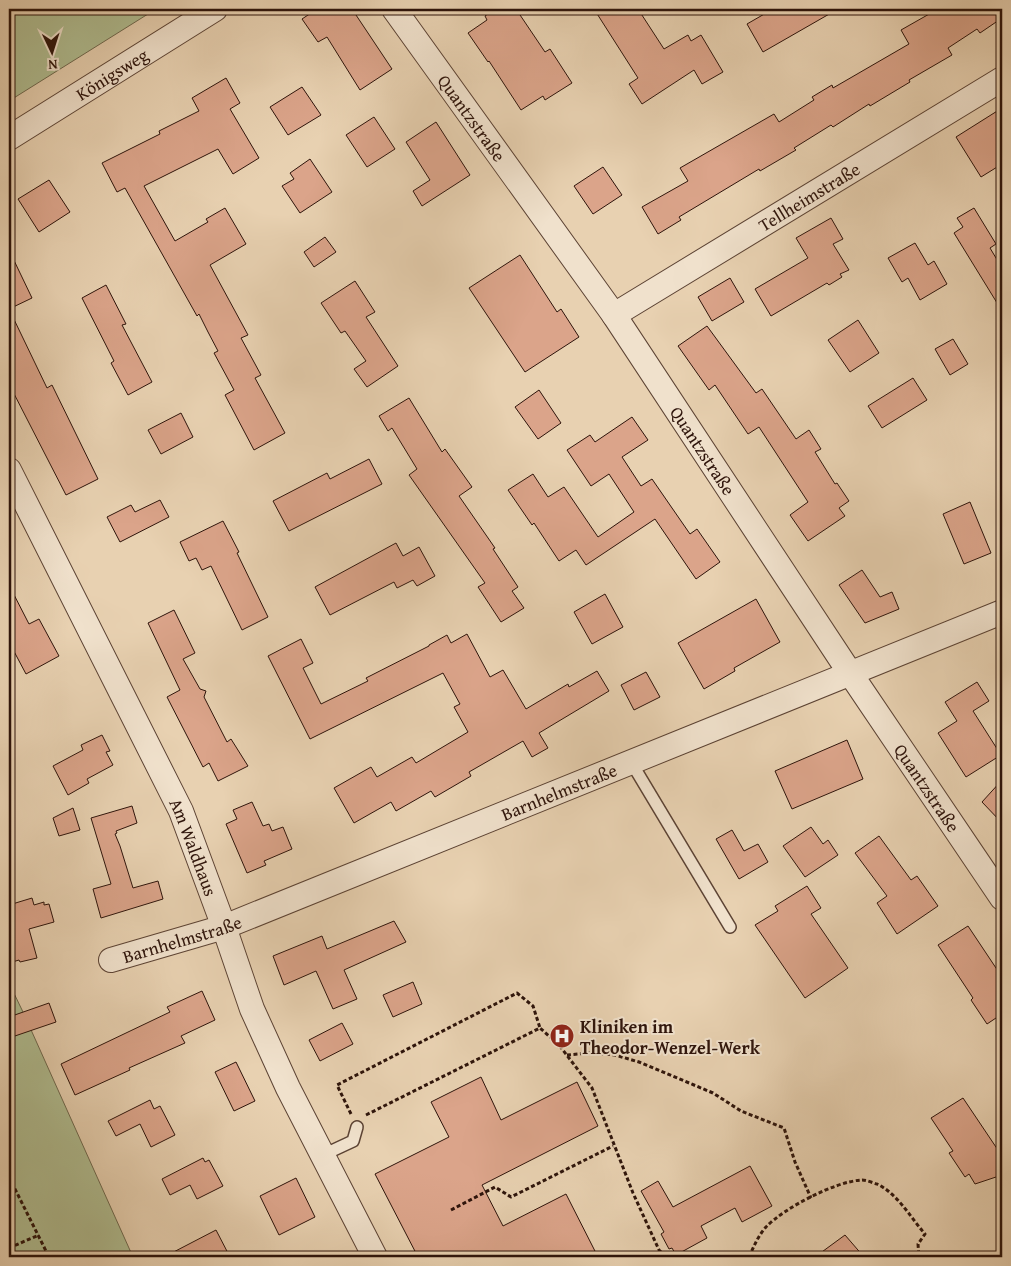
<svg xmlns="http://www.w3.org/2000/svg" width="1011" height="1266" font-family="'Gentium Book Plus',serif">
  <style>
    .green { fill: #b0bd91; stroke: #6f684e }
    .building { fill: #dba48a; stroke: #2e140b }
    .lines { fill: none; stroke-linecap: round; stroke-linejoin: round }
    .lane-casing { stroke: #5c4334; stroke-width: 14 }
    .street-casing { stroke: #5c4334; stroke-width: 26 }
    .path { stroke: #2e140b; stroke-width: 3; stroke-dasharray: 4 2.5; stroke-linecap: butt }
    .lane { stroke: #f0e1cc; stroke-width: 11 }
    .street { stroke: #f0e1cc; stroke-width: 24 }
    .labels { text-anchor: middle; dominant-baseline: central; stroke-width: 4; stroke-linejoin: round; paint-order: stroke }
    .street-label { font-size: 18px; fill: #2e140b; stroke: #f0e1cc }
    .poi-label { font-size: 18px; font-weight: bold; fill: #2e140b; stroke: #f0e1cc; text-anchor: start }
  </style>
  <rect width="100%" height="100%" fill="#e8d1b1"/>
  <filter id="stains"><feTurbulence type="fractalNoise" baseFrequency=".004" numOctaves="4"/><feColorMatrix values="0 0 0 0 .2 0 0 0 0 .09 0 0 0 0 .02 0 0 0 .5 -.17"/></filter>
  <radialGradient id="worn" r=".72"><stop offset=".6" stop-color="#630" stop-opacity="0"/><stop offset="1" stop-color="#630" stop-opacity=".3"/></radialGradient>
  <!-- green -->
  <g class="green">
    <path d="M9,9H156L9,101Z"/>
    <path d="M9,983L23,1012L133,1257H9Z"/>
  </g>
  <!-- building -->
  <g class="building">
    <path d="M317,9H352L392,69L360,90L327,37L318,42L302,19Z"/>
    <path d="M495,9H516L545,52L550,49L572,83L545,100L543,96L521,110L489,61L488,62L468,33L487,20L485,16Z"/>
    <path d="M594,9H638L664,49L688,35L691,41L701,35L723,72L702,84L694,70L642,104L629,84L638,78Z"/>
    <path d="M773,9H838L763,52L747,24Z"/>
    <path d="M938,9H1002V18L980,33L977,29L948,48L952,55L909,80L910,82L870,106L869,104L833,127L831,125L794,148L796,150L760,171L759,169L679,217L681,220L658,234L642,207L688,181L680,168L774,114L779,122L814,100L812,97L832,85L833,88L909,44L901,30Z"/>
    <path d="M226,78L240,103L230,109L259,158L233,174L218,149L144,186L175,241L208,222L206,219L225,208L246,244L210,265L248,335L241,338L261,375L255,378L285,433L254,450L225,395L234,390L214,353L218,351L208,332L199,314L197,316L125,188L117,192L102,163L160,134L159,131L199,111L192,98Z"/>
    <path d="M302,87L321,115L288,135L270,107Z"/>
    <path d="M1002,108V164L981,177L956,137Z"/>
    <path d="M374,117L395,149L367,167L346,135Z"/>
    <path d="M436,122L470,175L422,206L413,191L430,180L406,142Z"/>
    <path d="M310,159L332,192L300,213L282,186L294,179L290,173Z"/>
    <path d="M603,167L622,195L593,214L574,186Z"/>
    <path d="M49,180L70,212L39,232L18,199Z"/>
    <path d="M974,208L996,244L990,248L1002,268V311L954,233L963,227L957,218Z"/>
    <path d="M831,218L843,239L833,244L849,270L840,274L842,277L829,285L827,283L771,316L755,289L808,258L796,238Z"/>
    <path d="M325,237L336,252L314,267L304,252Z"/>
    <path d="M915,243L928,265L934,261L947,284L920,300L908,278L902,282L888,258Z"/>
    <path d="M9,250L32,298L9,309L47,388L52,385L98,479L66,495L9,384Z"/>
    <path d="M520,255L557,312L561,309L579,337L525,372L469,288Z"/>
    <path d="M730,278L744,302L712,321L698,297Z"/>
    <path d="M355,281L375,312L366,317L398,366L367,387L354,369L366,361L345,331L341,333L321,303Z"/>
    <path d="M106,285L126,324L122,325L152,382L128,395L111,363L114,361L82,298Z"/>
    <path d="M858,320L879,353L850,372L828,340Z"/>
    <path d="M707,326L756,393L762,389L796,439L809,430L821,449L815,452L835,484L837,483L849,501L839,508L845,516L808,541L790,515L808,502L759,427L748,434L715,385L709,390L678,346Z"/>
    <path d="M953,339L968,364L950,375L935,349Z"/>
    <path d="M913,378L927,400L882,428L868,406Z"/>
    <path d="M539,390L561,423L538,439L515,407Z"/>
    <path d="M409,398L442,452L445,449L472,487L459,496L495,548L493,549L518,587L512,591L524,608L501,622L478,587L485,583L409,475L417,469L392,428L388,431L379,416Z"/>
    <path d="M181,413L193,437L161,454L148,430Z"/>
    <path d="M632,417L648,440L622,457L641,486L652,479L690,534L697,529L720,562L696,579L655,519L586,565L576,550L559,561L534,523L532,525L508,490L533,474L548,497L564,487L598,537L634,512L609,474L591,486L567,450L590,435L595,442Z"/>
    <path d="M369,459L382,484L289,531L273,501L327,473L330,479Z"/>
    <path d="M160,500L169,517L120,542L107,517L131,505L135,512Z"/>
    <path d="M970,502L991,553L964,564L943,514Z"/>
    <path d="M223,521L239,552L237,553L268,617L242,630L211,566L202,570L196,558L189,561L180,542Z"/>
    <path d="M396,543L403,556L419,547L435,576L417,586L413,580L397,588L394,582L330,615L315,587Z"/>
    <path d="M862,570L880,597L892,592L899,609L865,623L839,585Z"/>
    <path d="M9,585L29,624L39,619L59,656L26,674L9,642Z"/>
    <path d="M605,594L623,627L592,644L574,612Z"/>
    <path d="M756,599L780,642L734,668L735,671L704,689L678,643Z"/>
    <path d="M174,610L195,653L183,659L200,689L206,691L204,697L227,742L231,739L248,766L218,781L209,763L203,767L167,697L180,690L148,623Z"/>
    <path d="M467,634L490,677L503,670L526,709L568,684L569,687L597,671L609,691L539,733L548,748L532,757L523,741L469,772L471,776L435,797L431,791L396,811L391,802L354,823L334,788L371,767L377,777L412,757L416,763L468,732L454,707L460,704L443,673L310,739L268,656L301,639L313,663L303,668L321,704L368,681L366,678L429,646V645L447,635L451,643Z"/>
    <path d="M646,672L660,697L634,710L621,685Z"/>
    <path d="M977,682L989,701L973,711L1001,755L966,777L938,733L957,721L945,702Z"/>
    <path d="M102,735L110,751L106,752L113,765L87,779L89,783L68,795L53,766L83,750L81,745Z"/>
    <path d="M847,740L863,779L792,809L775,771Z"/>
    <path d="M1002,780V823L982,802Z"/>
    <path d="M252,802L263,826L269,824L272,831L283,827L292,849L264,861L266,865L247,873L226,824L237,819L233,810Z"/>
    <path d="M132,806L137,823L116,831L117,833L115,834L120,846L133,888L158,881L163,899L101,918L93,889L111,884L91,818Z"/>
    <path d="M73,808L80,830L59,836L53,818Z"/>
    <path d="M811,827L823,844L828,840L838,855L805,877L783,846Z"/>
    <path d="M732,830L744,851L758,844L768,862L739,879L716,839Z"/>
    <path d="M879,836L911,880L917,876L938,906L897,934L877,903L887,896L855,853Z"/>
    <path d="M807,886L821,908L811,914L848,968L805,998L755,925L778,911L775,906Z"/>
    <path d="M32,898L34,905L44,902V905L49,904L54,922L29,929L37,958L20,962L19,960L9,963V943L14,942L9,924V905Z"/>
    <path d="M394,921L406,942L344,970L357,999L333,1009L316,971L284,985L273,956L322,936L327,949Z"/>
    <path d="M968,926L1002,977V1014L987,1024L971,1000L973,998L938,945Z"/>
    <path d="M413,982L422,1004L393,1017L383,995Z"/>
    <path d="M202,991L215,1020L181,1036L185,1043L129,1068L130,1070L75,1095L61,1064L170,1012L167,1007Z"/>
    <path d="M49,1003L56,1022L9,1038V1017Z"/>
    <path d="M342,1023L353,1044L320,1061L309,1040Z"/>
    <path d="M236,1062L255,1101L234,1111L215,1072Z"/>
    <path d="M481,1077L501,1120L577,1082L598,1126L482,1185L503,1226L566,1194L598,1257H418L375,1174L449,1137L431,1102Z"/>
    <path d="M963,1098L1002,1156V1175L975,1184L969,1174L965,1177L949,1153L953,1151L931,1118Z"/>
    <path d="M150,1100L154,1109L160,1106L175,1135L151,1147L140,1124L116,1136L108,1121Z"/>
    <path d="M203,1158L205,1162L209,1160L223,1186L197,1199L190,1185L170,1195L162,1179Z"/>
    <path d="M750,1166L772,1206L742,1222L735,1208L701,1226L707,1238L676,1255L672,1248L669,1249L661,1234L664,1232L641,1191L658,1181L673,1207Z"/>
    <path d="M296,1178L315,1217L279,1235L260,1196Z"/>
    <path d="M216,1230L230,1257H164Z"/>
    <path d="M845,1235L864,1257H815Z"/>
  </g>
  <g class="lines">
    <defs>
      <g id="lane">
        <path d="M631,762L730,927"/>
        <path d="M323,1155L353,1141L357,1127"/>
      </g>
      <g id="street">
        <path id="s1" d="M394,9L614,315L850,673L1002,898"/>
        <path id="s2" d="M9,138L215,9"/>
        <path id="s3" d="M614,315L1002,79"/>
        <path id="s4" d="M9,470L181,811L224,927L252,1009L288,1088L375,1257"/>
        <path id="s5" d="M111,960L224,927L1002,612"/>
      </g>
    </defs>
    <!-- lane casing -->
    <use href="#lane" class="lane-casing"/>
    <!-- street casing -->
    <use href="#street" class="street-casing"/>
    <!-- path -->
    <g class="path">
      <path d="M567,1055L590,1053L615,1055L639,1062L713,1093L741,1111L784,1128L795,1162L811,1198"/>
      <path d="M351,1114L337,1085L517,993L533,1006L540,1028"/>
      <path d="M366,1115L540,1028L559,1045L592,1088L633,1193L659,1250L666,1257"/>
      <path d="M9,1177L49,1257"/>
      <path d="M451,1210L495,1187L511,1197L613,1146"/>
      <path d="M9,1248L39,1235"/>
      <path d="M654,1257L662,1253"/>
      <path d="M749,1257C754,1246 758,1236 766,1227C784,1208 836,1181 862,1180C867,1180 873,1183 877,1184C898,1194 910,1217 925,1234L918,1244L919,1257"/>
    </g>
    <!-- lane -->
    <use href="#lane" class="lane"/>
    <!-- street -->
    <use href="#street" class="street"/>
  </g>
  <!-- icons -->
  <defs>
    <symbol id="hospital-disc" viewBox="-11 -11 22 22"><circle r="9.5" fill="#8f2418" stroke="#f0e1cc"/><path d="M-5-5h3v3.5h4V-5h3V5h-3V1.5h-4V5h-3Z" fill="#fff"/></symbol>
  </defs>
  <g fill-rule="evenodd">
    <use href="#hospital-disc" x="548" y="1022" width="28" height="28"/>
  </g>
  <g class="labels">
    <!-- street labels -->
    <g class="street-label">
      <text stroke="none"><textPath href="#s2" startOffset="121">Königsweg</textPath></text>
      <text stroke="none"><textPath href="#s1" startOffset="134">Quantzstraße</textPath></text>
      <text stroke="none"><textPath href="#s3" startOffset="228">Tellheimstraße</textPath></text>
      <text stroke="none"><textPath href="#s1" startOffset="539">Quantzstraße</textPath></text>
      <text stroke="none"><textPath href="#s1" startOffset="944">Quantzstraße</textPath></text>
      <text stroke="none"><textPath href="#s5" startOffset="479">Barnhelmstraße</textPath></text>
      <text stroke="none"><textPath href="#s4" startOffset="420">Am Waldhaus</textPath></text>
      <text stroke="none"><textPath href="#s5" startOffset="74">Barnhelmstraße</textPath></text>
    </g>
    <!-- poi labels -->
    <g class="poi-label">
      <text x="580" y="1026">Kliniken im<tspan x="580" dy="21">Theodor-Wenzel-Werk</tspan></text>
    </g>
  </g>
  <!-- margin -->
  <rect width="1011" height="1266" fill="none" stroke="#e8d1b1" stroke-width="30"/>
  <rect x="10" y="10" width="991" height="1246" fill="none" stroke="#2e140b" stroke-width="2.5"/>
  <rect x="15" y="15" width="981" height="1236" fill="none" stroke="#2e140b"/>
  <!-- north arrow -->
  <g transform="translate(52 52) rotate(176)" stroke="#f0e1cc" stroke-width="4" paint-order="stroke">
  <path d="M0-4L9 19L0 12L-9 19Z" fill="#2e140b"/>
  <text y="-8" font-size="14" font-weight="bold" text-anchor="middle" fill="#2e140b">N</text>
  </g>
  <rect width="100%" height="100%" filter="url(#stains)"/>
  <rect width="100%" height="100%" fill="url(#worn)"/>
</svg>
